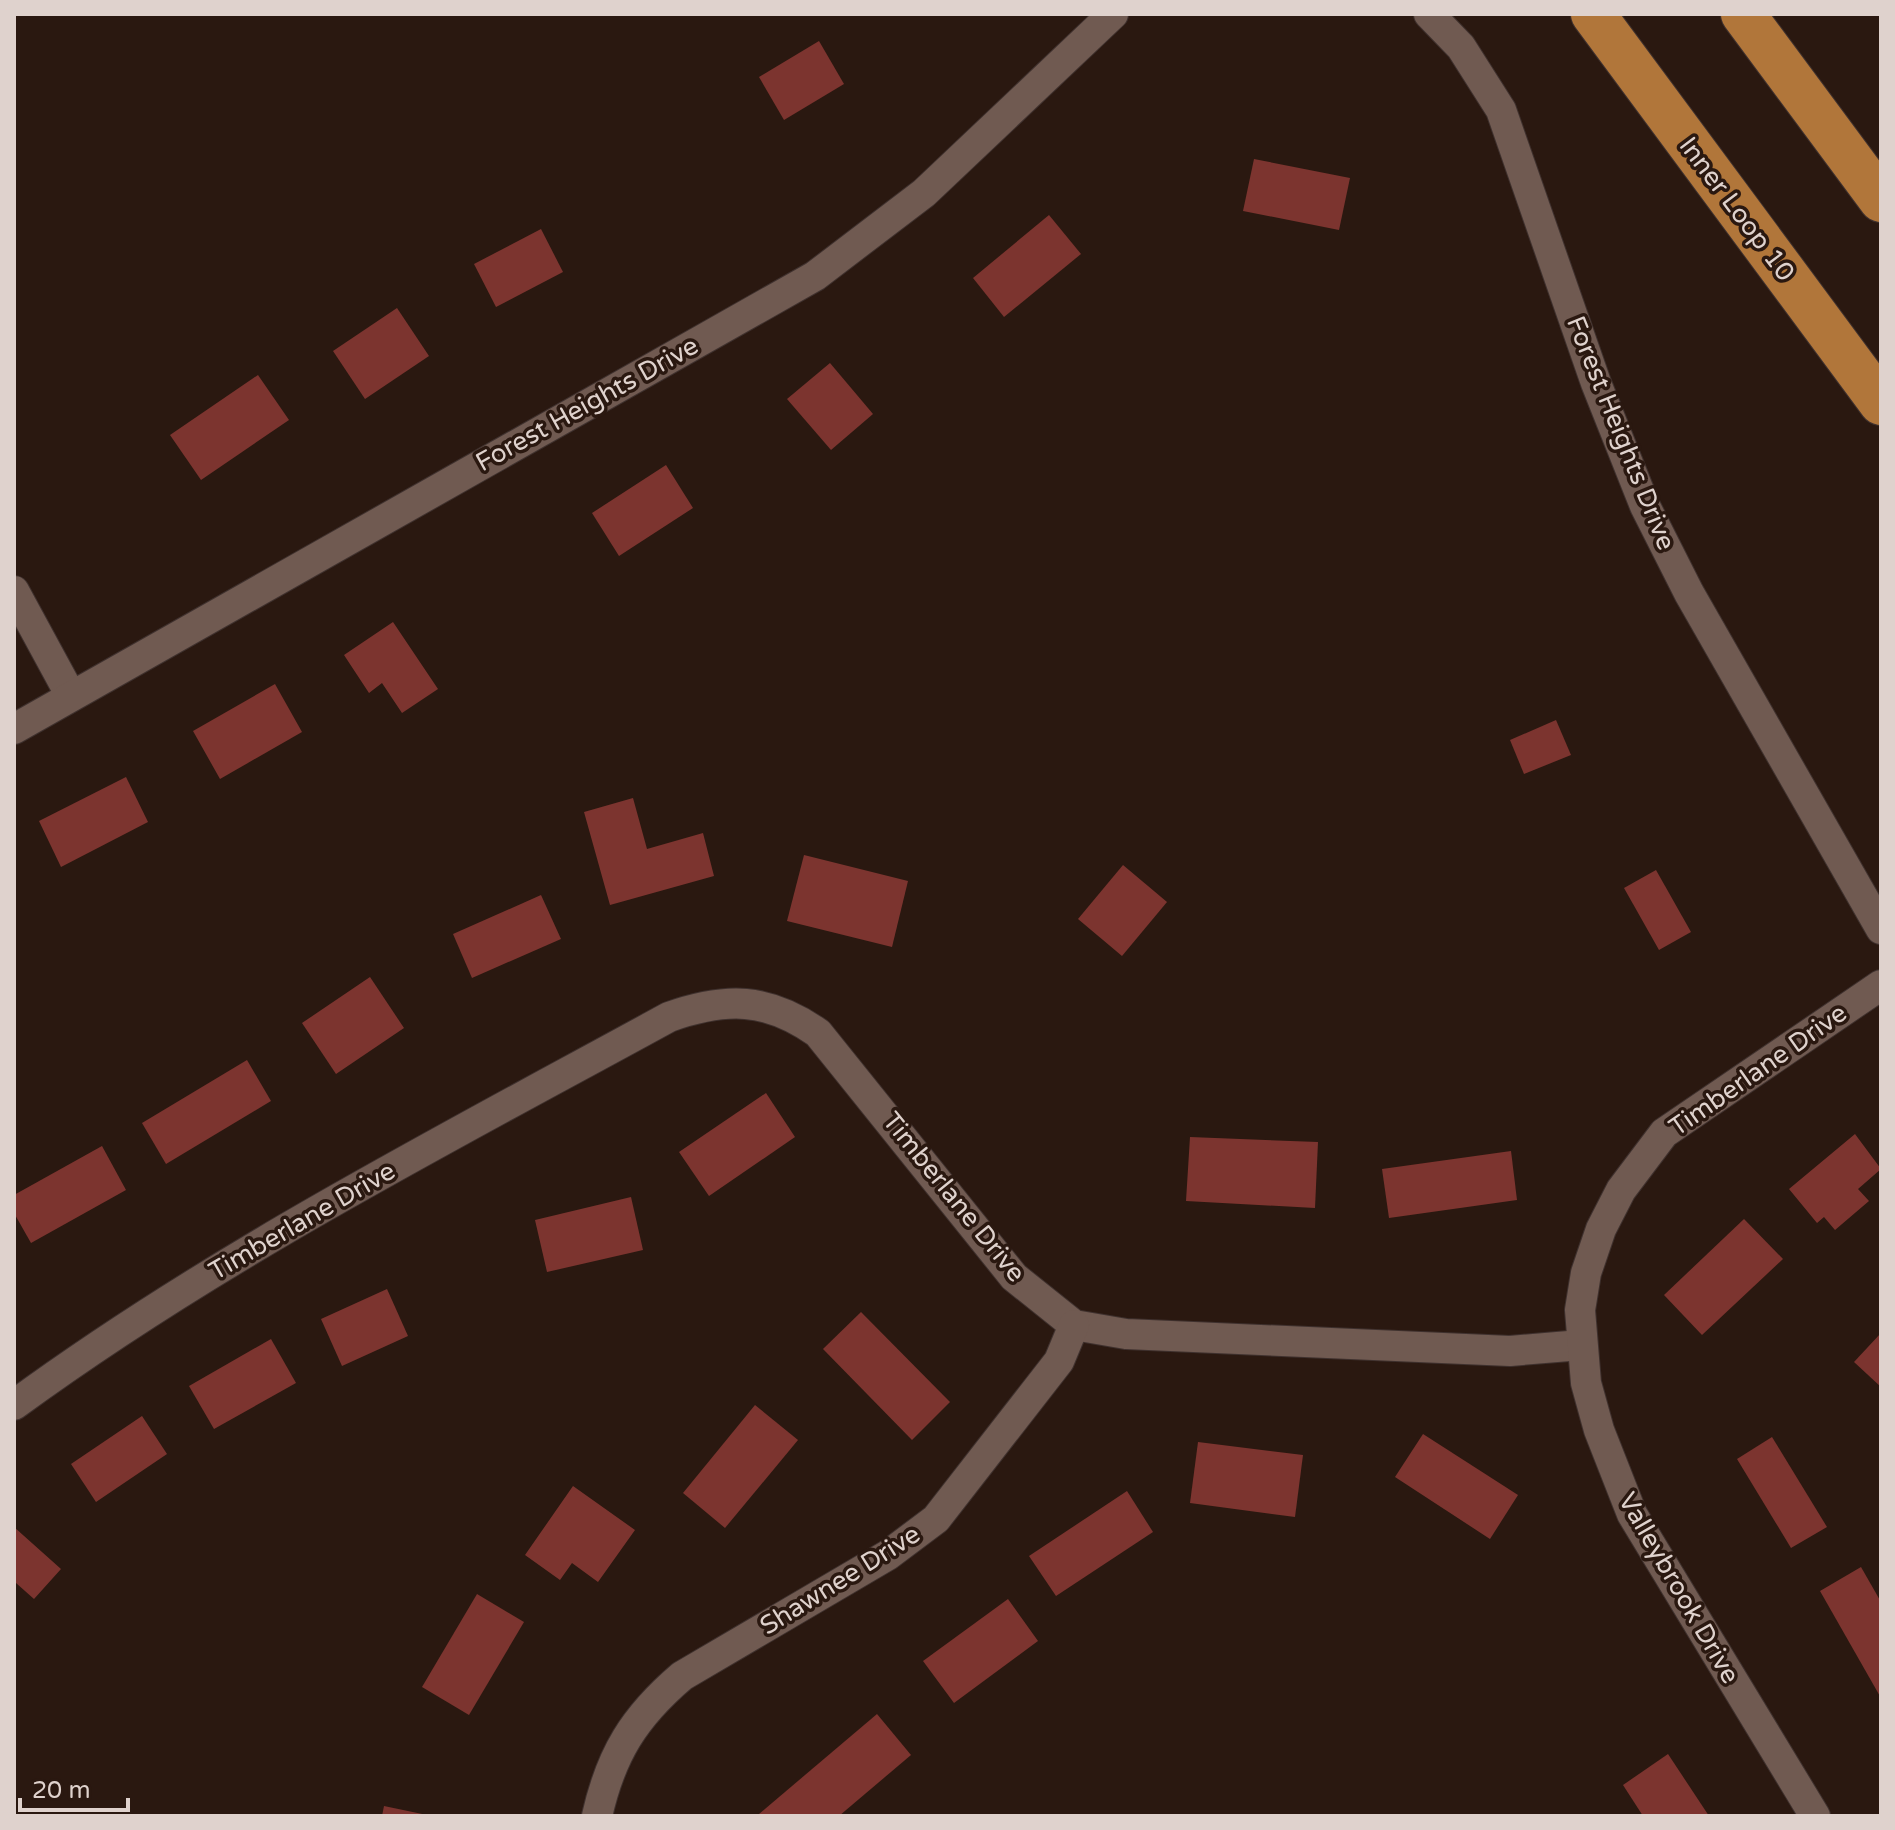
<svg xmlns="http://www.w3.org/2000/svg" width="1895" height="1830" font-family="'Varela Round',sans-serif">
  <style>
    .building { fill: #7c342f }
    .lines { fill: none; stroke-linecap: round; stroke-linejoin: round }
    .minor-casing { stroke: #3f312e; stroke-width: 32 }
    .motorway-casing { stroke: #3f312e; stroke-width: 46 }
    .minor { stroke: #705a51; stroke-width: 30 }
    .motorway { stroke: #b1763a; stroke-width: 44 }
    .labels { text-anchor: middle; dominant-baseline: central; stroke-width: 7; stroke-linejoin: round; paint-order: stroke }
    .street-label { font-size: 26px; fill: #dfd2cd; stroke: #2a1810 }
  </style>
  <rect width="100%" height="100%" fill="#2a1810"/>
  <!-- building -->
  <g class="building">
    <path d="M819,41L844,84L784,120L759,77Z"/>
    <path d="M1254,159L1350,178L1339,230L1243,211Z"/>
    <path d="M1049,215L1081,254L1004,317L973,278Z"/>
    <path d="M541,229L563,272L496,307L474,264Z"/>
    <path d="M397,308L429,356L365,399L333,351Z"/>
    <path d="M830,363L873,414L831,450L787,399Z"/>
    <path d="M258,375L289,420L201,480L170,435Z"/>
    <path d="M666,465L693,508L619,556L592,513Z"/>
    <path d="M393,622L438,689L402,713L382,683L369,693L344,655Z"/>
    <path d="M275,684L302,732L220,779L193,731Z"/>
    <path d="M1556,720L1571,755L1524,774L1510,740Z"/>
    <path d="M126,777L148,822L61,867L39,821Z"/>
    <path d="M633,798L647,849L703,833L714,876L610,905L584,812Z"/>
    <path d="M804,855L908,881L892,947L787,921Z"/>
    <path d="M1123,865L1167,902L1122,956L1078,919Z"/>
    <path d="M1656,870L1691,932L1659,950L1624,888Z"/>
    <path d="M541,895L561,939L472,978L453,934Z"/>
    <path d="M370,977L404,1028L336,1074L302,1023Z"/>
    <path d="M247,1060L271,1101L166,1164L142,1123Z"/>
    <path d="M766,1093L795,1137L709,1196L679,1152Z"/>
    <path d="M1855,1134L1881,1169L1858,1189L1869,1201L1835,1230L1824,1217L1817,1223L1789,1189Z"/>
    <path d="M1190,1137L1318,1142L1315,1208L1186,1201Z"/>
    <path d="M102,1146L126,1190L31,1243L14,1213V1195Z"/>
    <path d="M1511,1151L1517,1200L1389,1218L1382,1169Z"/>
    <path d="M631,1197L643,1250L547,1272L535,1220Z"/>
    <path d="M1744,1219L1783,1259L1702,1335L1664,1295Z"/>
    <path d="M387,1289L408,1336L342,1366L321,1319Z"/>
    <path d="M861,1312L950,1402L912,1440L823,1349Z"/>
    <path d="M1881,1333V1387L1854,1362Z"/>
    <path d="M271,1339L296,1383L214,1429L189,1386Z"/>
    <path d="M755,1405L798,1440L725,1528L683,1493Z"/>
    <path d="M142,1416L167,1454L96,1502L71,1464Z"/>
    <path d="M1423,1434L1518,1495L1490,1539L1395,1477Z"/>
    <path d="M1772,1437L1827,1527L1791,1548L1737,1459Z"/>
    <path d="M1198,1442L1303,1455L1295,1517L1190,1503Z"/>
    <path d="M573,1486L635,1530L598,1582L572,1563L560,1580L525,1555Z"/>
    <path d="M1127,1491L1153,1532L1056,1596L1029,1556Z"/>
    <path d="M14,1527L61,1569L34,1599L16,1583L14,1585Z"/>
    <path d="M1861,1567L1881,1602V1698L1820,1591Z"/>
    <path d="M477,1594L524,1622L469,1715L422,1687Z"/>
    <path d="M1008,1599L1038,1641L954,1703L923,1661Z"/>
    <path d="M877,1714L911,1755L839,1816H761L759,1814Z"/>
    <path d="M1668,1754L1709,1816H1643L1623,1785Z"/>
    <path d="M384,1806L427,1815V1816H382Z"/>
  </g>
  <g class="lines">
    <defs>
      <g id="minor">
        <path d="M1429,14L1461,47L1501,110L1596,383L1645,506L1689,593L1881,929"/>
        <path d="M14,591L71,696"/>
        <path d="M14,729L815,276L924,193L1113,14"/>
        <path d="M14,1405C219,1255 446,1139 669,1017C726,997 767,997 818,1033L1014,1277L1074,1325L1126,1334L1510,1351L1581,1345"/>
        <path d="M597,1816C611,1754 634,1717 682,1676L888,1555L936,1519L1059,1361L1074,1325"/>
        <path d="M1815,1816L1632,1514L1599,1430L1586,1383L1580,1310L1586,1273L1601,1229L1621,1190L1664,1133L1881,985"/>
      </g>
      <g id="motorway">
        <path d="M1593,14L1881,403"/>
        <path d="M1743,14L1881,200"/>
      </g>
    </defs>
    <!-- minor casing -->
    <use href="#minor" class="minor-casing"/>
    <!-- motorway casing -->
    <use href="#motorway" class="motorway-casing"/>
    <!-- minor -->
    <use href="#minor" class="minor"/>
    <!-- motorway -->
    <use href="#motorway" class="motorway"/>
  </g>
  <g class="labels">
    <!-- street labels -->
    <g class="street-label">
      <text transform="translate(1737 209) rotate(53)">Inner Loop 10</text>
      <text transform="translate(587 404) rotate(-29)">Forest Heights Drive</text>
      <text transform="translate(1621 433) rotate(68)">Forest Heights Drive</text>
      <text transform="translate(1758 1070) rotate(-35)">Timberlane Drive</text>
      <text transform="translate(954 1197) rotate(51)">Timberlane Drive</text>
      <text transform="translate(302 1221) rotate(-30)">Timberlane Drive</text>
      <text transform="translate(840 1580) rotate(-32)">Shawnee Drive</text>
      <text transform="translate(1679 1588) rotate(60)">Valleybrook Drive</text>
    </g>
  </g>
  <!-- border -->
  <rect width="1895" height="1830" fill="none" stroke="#dfd2cd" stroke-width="32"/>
  <!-- scale -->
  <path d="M20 1798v12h108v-12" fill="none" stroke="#dfd2cd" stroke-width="4"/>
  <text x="32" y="1798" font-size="24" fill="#dfd2cd" stroke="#2a1810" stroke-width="6" paint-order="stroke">20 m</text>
</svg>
